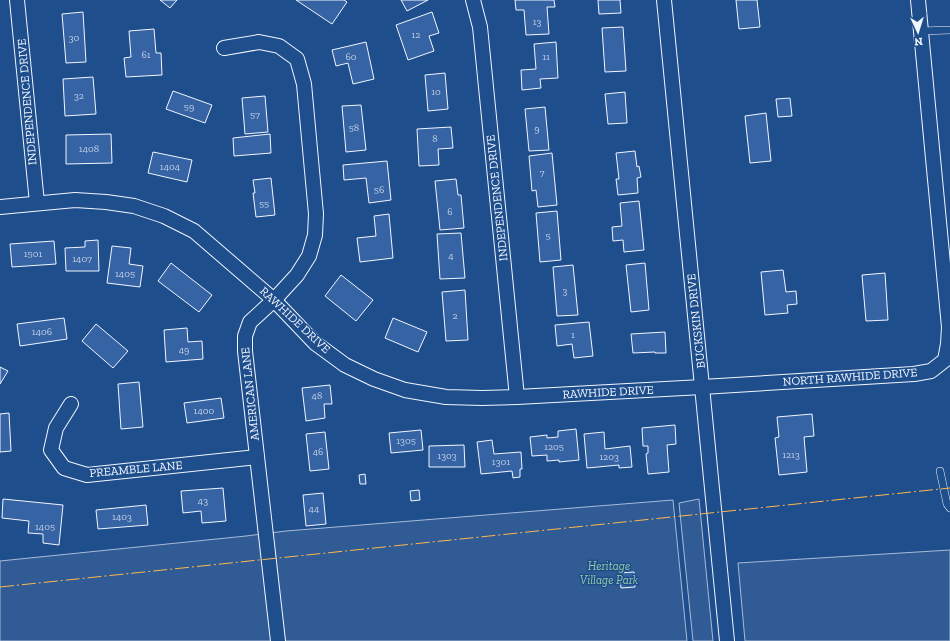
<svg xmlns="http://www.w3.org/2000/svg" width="950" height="641" font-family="'Zilla Slab',serif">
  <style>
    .built { fill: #305b95; stroke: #a8bbd7 }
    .building { fill: #3563a3; stroke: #f2f6ff }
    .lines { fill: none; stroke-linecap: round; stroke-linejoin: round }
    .lane-casing { stroke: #f2f6ff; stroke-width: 8 }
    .street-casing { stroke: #f2f6ff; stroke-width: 16 }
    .lane { stroke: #1f4e8c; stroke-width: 7 }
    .street { stroke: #1f4e8c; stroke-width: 14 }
    .power { stroke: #ffb74d; stroke-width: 1; stroke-dasharray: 14 3 2 3; stroke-linecap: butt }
    .labels { text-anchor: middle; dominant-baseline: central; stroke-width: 3; stroke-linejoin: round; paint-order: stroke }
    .number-label { font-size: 10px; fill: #c3d1e8 }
    .street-label { font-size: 12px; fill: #f2f6ff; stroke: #1f4e8c }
    .park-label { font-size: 12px; font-style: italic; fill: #97c8a6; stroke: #1f4e8c }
  </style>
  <rect width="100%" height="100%" fill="#1f4e8c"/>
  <!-- built -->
  <g class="built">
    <path d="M699,499L713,641H693L679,503Z"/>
    <path d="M673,500L687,641H0V561L246,536L286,531Z"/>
    <path d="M950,550V641H745L738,563Z"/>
  </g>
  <!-- building -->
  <g class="building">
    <path d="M160,0H177L170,8Z"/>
    <path d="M296,0H344L347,2L332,24Z"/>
    <path d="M401,0H428L407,11Z"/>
    <path d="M515,0H554L555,7H547L549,34L526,35L524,10H516Z"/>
    <path d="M598,0H620L621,13L599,14Z"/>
    <path d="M736,0H757L760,27L739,29Z"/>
    <path d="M83,12L86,62L66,63L62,14Z"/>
    <path d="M432,12L439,33L429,36L434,51L408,60L396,25Z"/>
    <path d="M623,27L626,71L605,72L602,28Z"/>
    <path d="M154,29L156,53H161L162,75L126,77L124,58L131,57L129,31Z"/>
    <path d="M366,42L374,79L353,84L348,63L336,66L332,50Z"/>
    <path d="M556,42L558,78L540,79L541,88L522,90L521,70L536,69L534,44Z"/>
    <path d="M445,73L448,109L428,111L425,75Z"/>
    <path d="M93,77L96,114L65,116L63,79Z"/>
    <path d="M173,91L212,105L205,123L166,109Z"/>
    <path d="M625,92L627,123L608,124L605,94Z"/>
    <path d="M265,96L268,132L245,134L242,98Z"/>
    <path d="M790,98L792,116L778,117L776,99Z"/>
    <path d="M361,105L366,150L346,152L342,106Z"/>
    <path d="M545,107L549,150L529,151L525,109Z"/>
    <path d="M766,113L771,161L750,163L745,116Z"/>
    <path d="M451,127L453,148L438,149L439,165L419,166L417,129Z"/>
    <path d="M111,134L112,163L66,164V135Z"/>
    <path d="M270,134L271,153L234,156L233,138Z"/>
    <path d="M635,151L637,167L639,166L641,177L637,178L638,193L618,195L616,179H619L616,153Z"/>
    <path d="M153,152L192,160L187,182L148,173Z"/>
    <path d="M552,153L557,205L538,207L536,190L532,191L529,156Z"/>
    <path d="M387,161L391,200L369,203L366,178L344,180L343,165Z"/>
    <path d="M271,178L275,215L256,217L253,193H255L253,180Z"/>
    <path d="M456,179L458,195H461L464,228L440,230L435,181Z"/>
    <path d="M639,201L644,250L624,252L623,240L613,241L612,227L622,226L620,203Z"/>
    <path d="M557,211L561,260L540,262L536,213Z"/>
    <path d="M389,214L393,258L360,262L357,238L376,236L374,216Z"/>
    <path d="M461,233L465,278L440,279L437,234Z"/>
    <path d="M98,240L99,271H66L65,248L85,247V241Z"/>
    <path d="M54,241L56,264L12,267L10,244Z"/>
    <path d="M112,246L131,248L129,264L143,266L140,287L107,283Z"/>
    <path d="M171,263L212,295L199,312L158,281Z"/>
    <path d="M645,263L649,310L631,312L626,265Z"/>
    <path d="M573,265L578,315L557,316L553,267Z"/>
    <path d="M783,270L786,292L796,291L797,304L787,305L788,313L765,315L761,272Z"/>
    <path d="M885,273L888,320L866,321L862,275Z"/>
    <path d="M341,275L373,300L356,321L325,296Z"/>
    <path d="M465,290L468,340L446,341L442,292Z"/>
    <path d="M64,318L67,339L20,346L17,324Z"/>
    <path d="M393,318L427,332L418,352L385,338Z"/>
    <path d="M589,322L593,356L574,358L572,344L557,346L555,325Z"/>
    <path d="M96,324L128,351L113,368L82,341Z"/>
    <path d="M187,328L188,342L202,341L203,359L166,362L164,330Z"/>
    <path d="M665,332L666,353H655V352L633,353L631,334Z"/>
    <path d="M0,367L8,371L0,384Z"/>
    <path d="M139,382L143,427L121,429L118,384Z"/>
    <path d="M330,385L332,404H324L325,418L306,421L302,388Z"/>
    <path d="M221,398L224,418L187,423L184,403Z"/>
    <path d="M9,413L11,451L0,452V414Z"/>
    <path d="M812,414L814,436L804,437L807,472L779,475L775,438L779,437L777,417Z"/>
    <path d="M675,425L676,444L667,445L669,472L648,474L646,454L648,453V446H643L642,428Z"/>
    <path d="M576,429L579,460L559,462V460L547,461V455L532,456L530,437L547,435V438L558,437V431Z"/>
    <path d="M421,430L423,450L391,453L389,433Z"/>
    <path d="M325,432L329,469L310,471L306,434Z"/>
    <path d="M604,432L605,449L630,446L632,467L619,468V465L587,468L584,434Z"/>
    <path d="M492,440L494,454L521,452L522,469H520V477L513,478L512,471L481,474L477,442Z"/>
    <path d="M464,445L465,467H429V446Z"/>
    <path d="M365,474L366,484H360L359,475Z"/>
    <path d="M223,488L226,521L202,523L201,511L183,513L181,491Z"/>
    <path d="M419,490L420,500L411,501L410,491Z"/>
    <path d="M323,493L326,524L306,526L303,495Z"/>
    <path d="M3,499L63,505L59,545L43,543V534L28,533L29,521L2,518Z"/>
    <path d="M146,505L148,525L98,529L96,510Z"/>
    <path d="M634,572L635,587L621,588L619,573Z"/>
  </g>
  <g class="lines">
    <defs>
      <g id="lane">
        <path d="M921,31L950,30"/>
        <path d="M940,471L947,504L950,508"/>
      </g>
      <g id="street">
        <path d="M17,0L37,203"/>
        <path d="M473,0L480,27L517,397"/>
        <path d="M664,0L727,641"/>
        <path d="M224,48L259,42L279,46L297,59L304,84L316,214L315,235L309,256L297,275L274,300L250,322L245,336V351L278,641"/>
        <path d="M0,207L75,200L106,202L134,206L164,216L194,231L274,300L315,343L345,365L374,379L405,390L446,397L482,398L517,397L702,387L914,374L931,371L945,360L948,344L949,327L918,0"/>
        <path d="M71,404L56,428L51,450L64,468L87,475L257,457"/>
      </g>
    </defs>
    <!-- lane casing -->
    <use href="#lane" class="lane-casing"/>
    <!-- street casing -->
    <use href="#street" class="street-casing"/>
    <!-- lane -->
    <use href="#lane" class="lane"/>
    <!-- street -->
    <use href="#street" class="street"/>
    <!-- power -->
    <path class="power" d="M0,587L950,488"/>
  </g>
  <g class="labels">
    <!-- number labels -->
    <g class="number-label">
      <text x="537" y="22">13</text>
      <text x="416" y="35">12</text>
      <text x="74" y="38">30</text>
      <text x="146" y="55">61</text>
      <text x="351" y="57">60</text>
      <text x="546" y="57">11</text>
      <text x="436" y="92">10</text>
      <text x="79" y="96">32</text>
      <text x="189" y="107">59</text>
      <text x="255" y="115">57</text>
      <text x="354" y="128">58</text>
      <text x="537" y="129">9</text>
      <text x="435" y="139">8</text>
      <text x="89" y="149">1408</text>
      <text x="170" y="167">1404</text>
      <text x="542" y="173">7</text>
      <text x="379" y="190">56</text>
      <text x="264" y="204">55</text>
      <text x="450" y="212">6</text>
      <text x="548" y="236">5</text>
      <text x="33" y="254">1501</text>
      <text x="451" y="256">4</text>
      <text x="82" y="259">1407</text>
      <text x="125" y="274">1405</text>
      <text x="565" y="291">3</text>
      <text x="455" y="316">2</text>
      <text x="42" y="332">1406</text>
      <text x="573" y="335">1</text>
      <text x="184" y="350">49</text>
      <text x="317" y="396">48</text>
      <text x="204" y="411">1400</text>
      <text x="406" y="441">1305</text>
      <text x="554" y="447">1205</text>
      <text x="318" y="452">46</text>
      <text x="791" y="455">1213</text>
      <text x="447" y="456">1303</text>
      <text x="609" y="457">1203</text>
      <text x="501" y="462">1301</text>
      <text x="203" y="501">43</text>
      <text x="314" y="509">44</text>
      <text x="122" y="517">1403</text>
      <text x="45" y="527">1405</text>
    </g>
    <!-- street labels -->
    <g class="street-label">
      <text transform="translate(27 102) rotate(-95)">INDEPENDENCE DRIVE</text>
      <text transform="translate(497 198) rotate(-96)">INDEPENDENCE DRIVE</text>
      <text transform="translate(295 320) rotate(43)">RAWHIDE DRIVE</text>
      <text transform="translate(696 321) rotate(-96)">BUCKSKIN DRIVE</text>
      <text transform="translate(850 377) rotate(-4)">NORTH RAWHIDE DRIVE</text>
      <text transform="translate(608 392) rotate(-3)">RAWHIDE DRIVE</text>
      <text transform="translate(250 394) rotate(-96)">AMERICAN LANE</text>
      <text transform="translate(136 469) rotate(-5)">PREAMBLE LANE</text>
    </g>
    <!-- park labels -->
    <g class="park-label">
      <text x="609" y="566">Heritage<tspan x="609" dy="14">Village Park</tspan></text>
    </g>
  </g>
  <!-- north arrow -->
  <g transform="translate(918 32) rotate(176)" stroke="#1f4e8c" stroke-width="3" paint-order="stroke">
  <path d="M0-3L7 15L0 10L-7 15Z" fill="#f2f6ff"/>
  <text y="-6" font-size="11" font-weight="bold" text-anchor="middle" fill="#f2f6ff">N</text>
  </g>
</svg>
